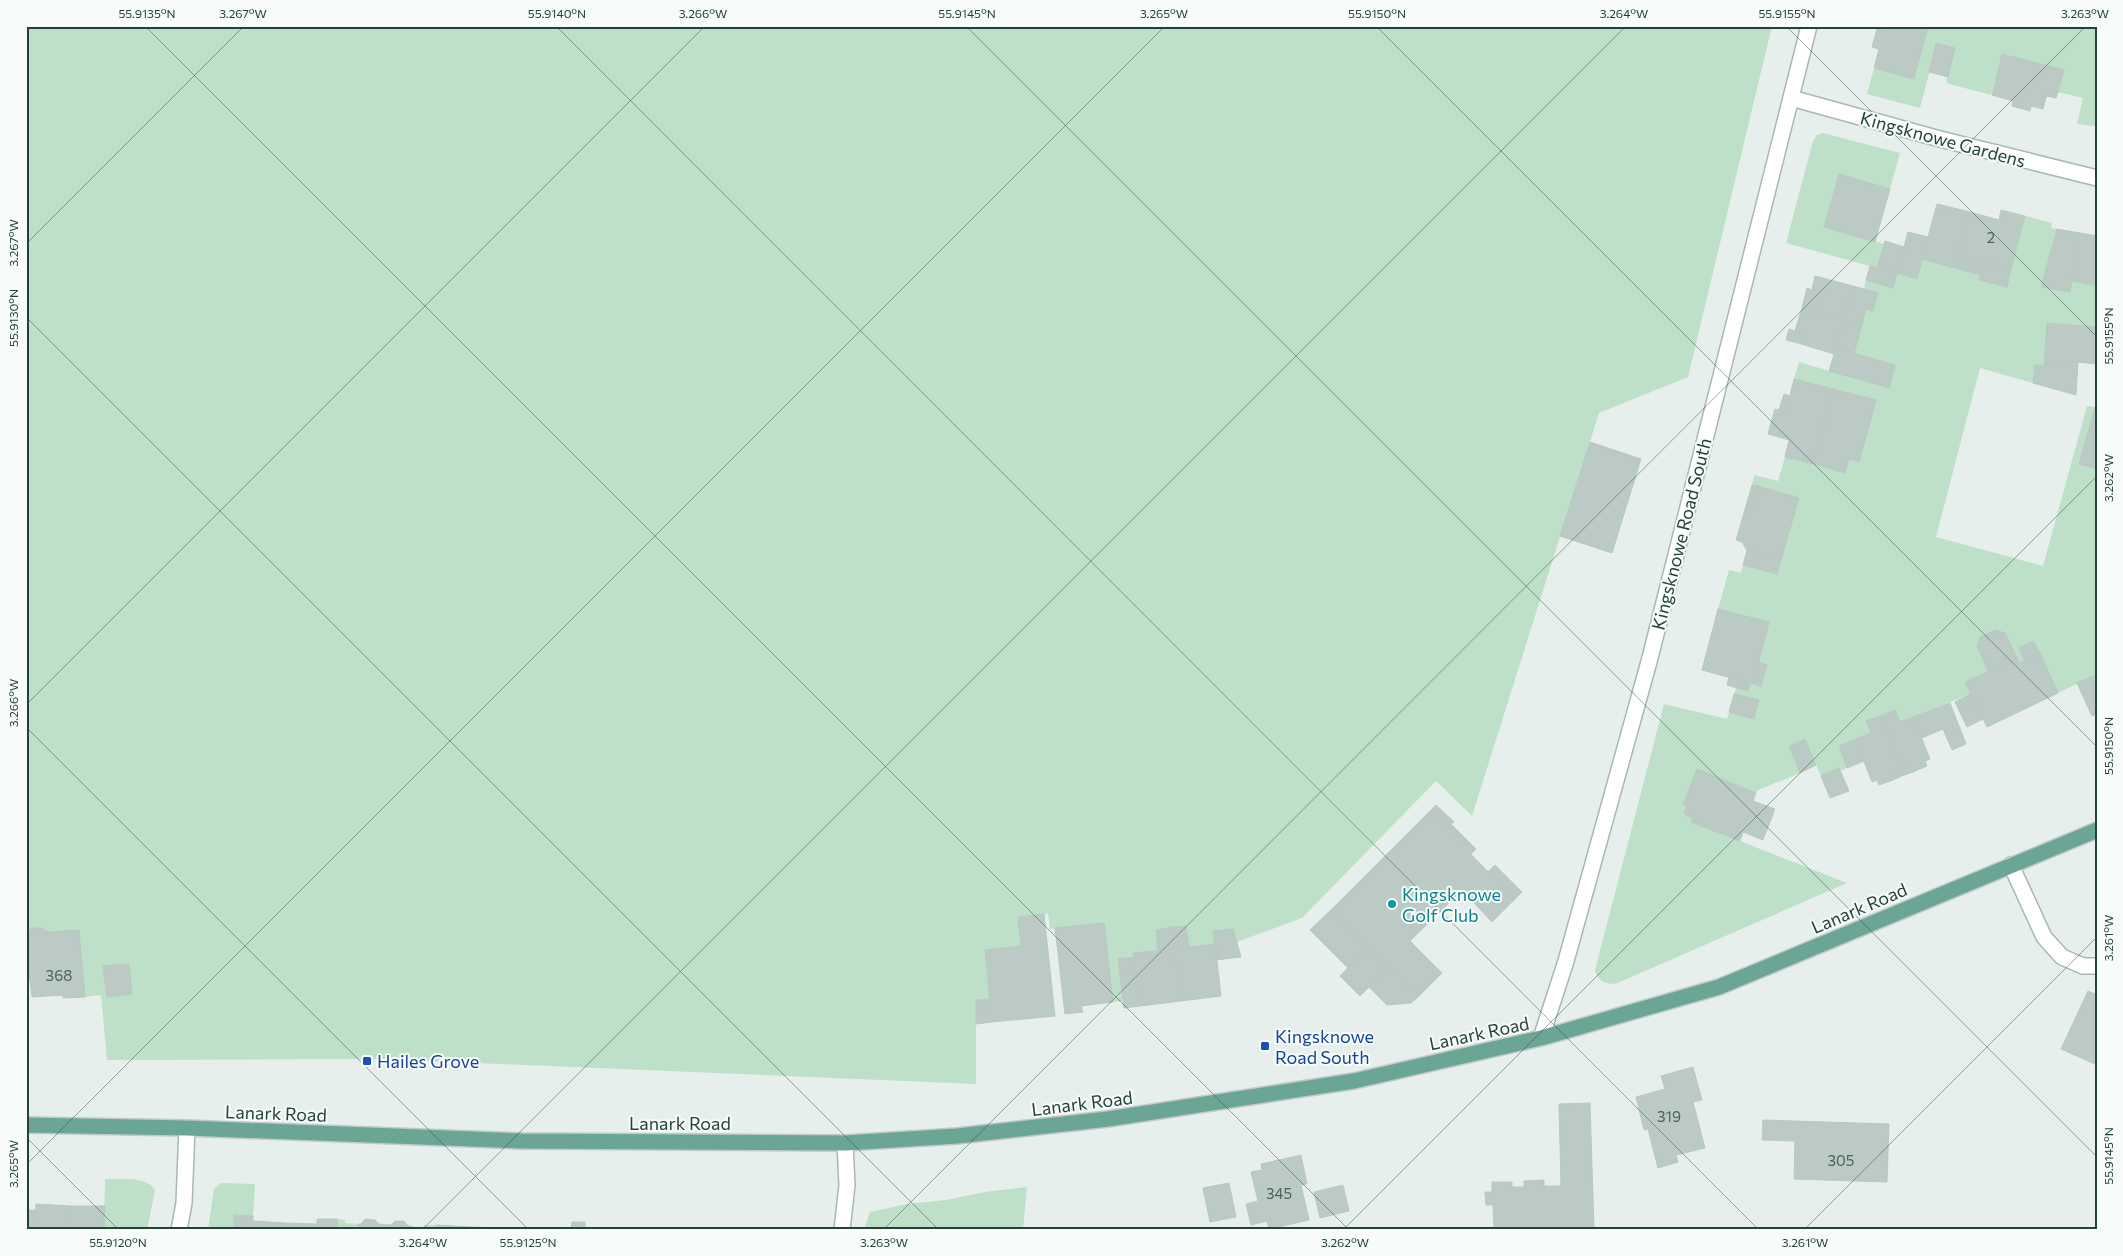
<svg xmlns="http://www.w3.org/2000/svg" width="2123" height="1256" font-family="Commissioner,sans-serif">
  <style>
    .green { fill: #bfe0c8 }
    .building { fill: #bbcac4; stroke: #b8c9c2 }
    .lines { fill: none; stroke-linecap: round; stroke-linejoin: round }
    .lane-casing { stroke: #a8b8b2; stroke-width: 18 }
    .street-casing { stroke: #a8b8b2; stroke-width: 18 }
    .primary-casing { stroke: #c2cac8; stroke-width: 18 }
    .lane { stroke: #fff; stroke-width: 15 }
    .street { stroke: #fff; stroke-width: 15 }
    .primary { stroke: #6aa596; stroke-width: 15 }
    .ticks { fill: none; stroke: #24423a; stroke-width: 1; stroke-opacity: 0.45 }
    .culture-dot { fill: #0f9aa8; stroke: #f7fbf9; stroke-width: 2 }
    .transit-dot { fill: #1a4fb4; stroke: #f7fbf9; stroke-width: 2 }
    .labels { text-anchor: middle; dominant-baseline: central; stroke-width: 4; stroke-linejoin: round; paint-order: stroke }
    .number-label { font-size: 15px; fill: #4a645c }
    .street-label { font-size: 18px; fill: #24423a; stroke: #f7fbf9 }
    .culture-label { font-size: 18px; fill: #0d838f; stroke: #f7fbf9; text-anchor: start }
    .transit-label { font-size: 18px; fill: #164399; stroke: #f7fbf9; text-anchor: start }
    .neatline { fill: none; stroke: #24423a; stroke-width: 2 }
    .ticks-label { font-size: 12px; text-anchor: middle; fill: #24423a }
  </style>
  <rect width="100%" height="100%" fill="#e6efeb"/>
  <!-- green -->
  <g class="green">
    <path d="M26,26H1772L1688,377L1599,413L1472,816L1436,781L1302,918L1237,942L1233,929L1213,931L1215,944L1189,947L1186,926L1156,930L1158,950L1134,953V957L1118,959L1123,1001L1113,1002L1104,923L1050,929L1048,914L1018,917L1021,946L985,950L990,999L976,1000V1084L381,1059L107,1060L101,995L85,997L79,930L48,932L42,928H32L26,934Z"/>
    <path d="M1928,26H2097L2095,126L2077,124L2083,98L2058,92L2063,70L2002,54L1991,95L1946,83L1955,48L1937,43L1920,108L1867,94L1874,68L1914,79Z"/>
    <path d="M1823,133L1900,153L1890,189L1839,175L1824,227L1884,244L1877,268L1786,243L1813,141L1817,135Z"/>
    <path d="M2025,216L2052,223L2051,228L2057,229L2041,287L2069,292L2072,281L2097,286L2096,327L2048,323L2044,365H2035L2033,383L1980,368L1936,537L2043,566L2087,406L2095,407L2079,464L2097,469V674L2058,693L2033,641L2019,648L2025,661L2019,663L2005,633L1996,630L1980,637L1977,646L1988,671L1965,682L1971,694L1900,722L1895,710L1867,721L1871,733L1839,746L1847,768L1840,771L1839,768L1821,776L1805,739L1789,746L1800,773L1758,790L1756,793L1697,770L1683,804L1687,806L1684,814L1693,818L1691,822L1847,883L1615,984C1604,984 1597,980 1595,970L1664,704L1727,719L1729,712L1754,719L1759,700L1734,694L1736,688L1748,691L1750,683L1761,686L1767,665L1758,662L1769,622L1718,609L1729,570L1741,573L1743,565L1777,574L1799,498L1752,485L1754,475L1778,481L1785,457L1845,473L1849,459L1858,462L1875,400L1794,379L1799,362L1888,388L1895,365L1854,353L1866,309L1873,311L1877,293L1864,289L1866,280L1893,288L1897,273L1917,279L1922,259L1981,275L2006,286Z"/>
    <path d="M105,1179C121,1180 146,1175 155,1190L147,1230H104Z"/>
    <path d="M221,1183L255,1184L253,1216L235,1215L234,1230H208L214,1189Z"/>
    <path d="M1027,1187L1023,1230H864L870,1212L907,1204L946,1200L985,1192Z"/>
    <path d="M337,1219L345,1220V1223L358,1224V1230H337Z"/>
    <path d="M424,1225H436V1230H411V1226L424,1227Z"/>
  </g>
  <!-- building -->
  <g class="building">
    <path d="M1883,26H1928L1914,79L1874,68L1879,49L1872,47L1877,29L1882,30Z"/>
    <path d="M1936,43L1955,48L1948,77L1929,72Z"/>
    <path d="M2002,54L2064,70L2058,92L2048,89L2043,109L2031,106L2030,111L2012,106L2013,101L1992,95Z"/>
    <path d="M2097,79V126H2095Z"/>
    <path d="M2048,89L2058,92L2056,98L2046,96Z"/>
    <path d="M1839,174L1890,189L1875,242L1824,227Z"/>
    <path d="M1937,204L1970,212L1955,268L1922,259Z"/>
    <path d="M2001,210L2025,216L2011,269L1959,255L1970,212L1999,220Z"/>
    <path d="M2057,229L2080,233L2070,292L2041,287Z"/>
    <path d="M1908,232L1928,237L1917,279L1897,273Z"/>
    <path d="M2080,233L2097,236V286L2072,281Z"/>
    <path d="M1885,241L1904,247L1897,273L1877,268Z"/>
    <path d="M1959,255L1984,262L1981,275L1955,268Z"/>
    <path d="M1984,262L2011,269L2007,287L1979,280Z"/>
    <path d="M1870,266L1897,273L1893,288L1866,280Z"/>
    <path d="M1815,276L1853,286L1844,320L1802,308L1807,288L1812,290Z"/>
    <path d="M1853,286L1878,293L1873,311L1866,309L1862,325L1844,320Z"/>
    <path d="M1802,308L1844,320L1834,354L1798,343L1800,333L1795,331Z"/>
    <path d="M1844,320L1862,325L1854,353L1836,348Z"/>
    <path d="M2047,323L2097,327V364L2067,361L2066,367L2044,365Z"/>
    <path d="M1789,329L1800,333L1798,343L1786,340Z"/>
    <path d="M1836,348L1895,365L1889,388L1829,371Z"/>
    <path d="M2067,361L2078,362L2076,395L2033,383L2035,365L2066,367Z"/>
    <path d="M1794,379L1833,389L1813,464L1785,457L1789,440L1768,434L1775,409L1786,412Z"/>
    <path d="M1833,389L1876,400L1859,462L1849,459L1845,473L1813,464Z"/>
    <path d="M1784,394L1790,396L1786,412L1779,410Z"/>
    <path d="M2095,407L2097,408V469L2079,464Z"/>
    <path d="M1590,442L1641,459L1612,553L1560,536Z"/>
    <path d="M1752,485L1758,486L1751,509L1744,513Z"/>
    <path d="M1758,486L1799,498L1781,560L1747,550L1742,542L1736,540L1744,513L1751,509Z"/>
    <path d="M1747,550L1781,560L1777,574L1743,565Z"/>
    <path d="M1718,609L1769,622L1753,684L1702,670Z"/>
    <path d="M1996,630L2005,633L2017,658L1988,671L1977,646L1980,637Z"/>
    <path d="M2033,641L2040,653L2025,661L2019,648Z"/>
    <path d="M2040,653L2058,693L1987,727L1965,682L2017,658L2019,663Z"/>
    <path d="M1758,662L1767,665L1761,686L1753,684Z"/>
    <path d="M2097,674V714L2092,716L2077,683Z"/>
    <path d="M1729,677L1750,683L1748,691L1727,685Z"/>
    <path d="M1734,694L1759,700L1754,719L1729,712Z"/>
    <path d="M1971,694L1983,719L1967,727L1955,702Z"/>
    <path d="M1950,703L1966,744L1952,750L1943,729L1922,738L1913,717Z"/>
    <path d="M1895,710L1900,722L1913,717L1930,759L1925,761L1927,766L1913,772L1910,766L1902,770L1880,716Z"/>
    <path d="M1880,716L1902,770L1891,774L1893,780L1879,785L1877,780L1872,782L1855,739L1871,733L1866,721Z"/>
    <path d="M1805,739L1816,765L1800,773L1789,746Z"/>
    <path d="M1855,739L1864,761L1847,768L1839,746Z"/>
    <path d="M1910,766L1913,772L1904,775L1902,770Z"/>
    <path d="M1839,768L1849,791L1830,798L1821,776Z"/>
    <path d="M1697,769L1756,793L1753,801L1775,809L1763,840L1743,832L1740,841L1691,822L1693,818L1684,814L1687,806L1683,805Z"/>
    <path d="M1902,770L1904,775L1893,780L1891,774Z"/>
    <path d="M1436,805L1454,822L1451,824L1476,849L1471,854L1429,812Z"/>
    <path d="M1429,812L1515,899L1492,922L1462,890L1410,941L1442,973L1419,996L1332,909Z"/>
    <path d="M1495,865L1522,892L1515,899L1488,872Z"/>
    <path d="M1332,909L1369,946L1348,968L1310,930Z"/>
    <path d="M1044,914L1055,1016L992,1022L985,950L1021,946L1018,917Z"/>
    <path d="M1104,923L1113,1002L1081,1006L1083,1012L1065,1014L1055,928Z"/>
    <path d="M1186,926L1189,947L1174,949L1172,927Z"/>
    <path d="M1172,927L1174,949L1158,950L1156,930Z"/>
    <path d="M32,928H42L48,932L79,930L85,997L63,998V995L32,997L30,980L26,981V934Z"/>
    <path d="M1233,929L1241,957L1216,960L1213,931Z"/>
    <path d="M1215,944L1221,996L1181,1001L1174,949Z"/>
    <path d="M1369,946L1389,967L1360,996L1340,976Z"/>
    <path d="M1174,949L1181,1001L1140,1006L1133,953Z"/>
    <path d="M1134,957L1140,1006L1124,1008L1118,959Z"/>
    <path d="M129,964L132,994L107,997L103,966Z"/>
    <path d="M1389,967L1419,996L1411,1003L1387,1005L1369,987Z"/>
    <path d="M2088,991L2097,995V1065L2061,1049Z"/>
    <path d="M990,999L992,1022L976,1024V1000Z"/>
    <path d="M1693,1067L1702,1100L1693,1102L1705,1148L1676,1155L1678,1162L1658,1168L1648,1129L1644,1130L1636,1097L1665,1089L1661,1076Z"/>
    <path d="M1590,1103L1594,1230H1494L1493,1205H1486L1485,1192H1492V1182H1512V1187H1524V1181L1544,1180V1186H1561L1559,1104Z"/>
    <path d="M1763,1120L1889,1124L1887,1182L1794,1179L1795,1141L1762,1140Z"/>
    <path d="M1301,1155L1307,1184L1301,1185L1309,1220L1269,1229L1267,1221L1251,1225L1246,1204L1258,1201L1251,1172L1262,1170L1261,1164Z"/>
    <path d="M1229,1183L1236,1217L1210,1222L1203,1188Z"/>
    <path d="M1343,1185L1349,1211L1320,1218L1314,1192Z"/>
    <path d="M36,1204L70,1206L69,1230H35Z"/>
    <path d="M70,1206H105L104,1230H69Z"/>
    <path d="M26,1210H36L35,1230H26Z"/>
    <path d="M234,1215L253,1216V1221L286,1223V1230H234Z"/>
    <path d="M317,1219H337V1230H286V1223L317,1224Z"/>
    <path d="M365,1219L375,1220L379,1224L391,1225L395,1221H404L408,1226H411V1230H358V1224H361Z"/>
    <path d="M572,1222H585V1230H571Z"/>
    <path d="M436,1225L490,1228V1230H436Z"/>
  </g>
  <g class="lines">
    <defs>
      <path id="lane" d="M2011,865L2044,937L2062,957L2083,966H2097"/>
      <g id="street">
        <path d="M1791,98L1940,139L2097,178"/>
        <path d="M1541,1038L1566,961L1650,658L1809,26"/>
        <path d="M179,1230L184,1203L187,1128"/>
        <path d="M842,1230L847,1185L845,1143"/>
      </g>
      <path id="primary" d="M26,1125L187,1128L522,1141L845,1143L957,1136L1108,1119L1354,1081L1541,1038L1719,987L2097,830"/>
    </defs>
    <!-- lane casing -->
    <use href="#lane" class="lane-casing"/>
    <!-- street casing -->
    <use href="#street" class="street-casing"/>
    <!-- primary casing -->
    <use href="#primary" class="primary-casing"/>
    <!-- lane -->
    <use href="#lane" class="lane"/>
    <!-- street -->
    <use href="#street" class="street"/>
    <!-- primary -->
    <use href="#primary" class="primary"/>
  </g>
  <!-- ticks -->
  <path class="ticks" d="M145,26L1349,1230M556,26L1759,1230M966,26L2097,1157M1376,26L2097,747M1786,26L2097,337M26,244L244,26M26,317L939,1230M26,705L705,26M26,727L529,1230M26,1137L119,1230M26,1165L1165,26M422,1230L1626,26M883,1230L2086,26M1343,1230L2097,476M1804,1230L2097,937"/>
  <!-- markers -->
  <circle class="culture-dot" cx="1392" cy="904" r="5"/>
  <g class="transit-dot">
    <rect x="1260" y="1041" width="10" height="10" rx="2.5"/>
    <rect x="362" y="1056" width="10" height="10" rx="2.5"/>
  </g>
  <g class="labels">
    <!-- number labels -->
    <g class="number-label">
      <text x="1991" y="237">2</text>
      <text x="59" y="975">368</text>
      <text x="1669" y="1116">319</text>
      <text x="1841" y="1160">305</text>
      <text x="1279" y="1193">345</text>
    </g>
    <!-- street labels -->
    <g class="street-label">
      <text transform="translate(1943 139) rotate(15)">Kingsknowe Gardens</text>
      <text transform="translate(1681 534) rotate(-76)">Kingsknowe Road South</text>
      <text transform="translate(1859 908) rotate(-23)">Lanark Road</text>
      <text transform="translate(1479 1033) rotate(-12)">Lanark Road</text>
      <text transform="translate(1082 1103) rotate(-7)">Lanark Road</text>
      <text transform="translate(276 1113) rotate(2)">Lanark Road</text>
      <text x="680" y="1123">Lanark Road</text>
    </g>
    <!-- culture labels -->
    <g class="culture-label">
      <text x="1402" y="894">Kingsknowe<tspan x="1402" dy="21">Golf Club</tspan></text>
    </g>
    <!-- transit labels -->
    <g class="transit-label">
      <text x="1275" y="1036">Kingsknowe<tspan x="1275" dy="21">Road South</tspan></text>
      <text x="377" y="1061">Hailes Grove</text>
    </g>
  </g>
  <!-- border -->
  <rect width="2123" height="1256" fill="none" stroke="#f7fbf9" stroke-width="55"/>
  <rect x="28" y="28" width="2068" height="1200" class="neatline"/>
  <g class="ticks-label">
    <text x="147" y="18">55.9135°N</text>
    <text x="243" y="18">3.267°W</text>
    <text x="557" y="18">55.9140°N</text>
    <text x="703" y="18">3.266°W</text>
    <text x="967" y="18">55.9145°N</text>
    <text x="1164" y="18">3.265°W</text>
    <text x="1377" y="18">55.9150°N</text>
    <text x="1624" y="18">3.264°W</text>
    <text x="1787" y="18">55.9155°N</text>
    <text x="2085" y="18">3.263°W</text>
    <text transform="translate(14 243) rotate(-90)" y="4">3.267°W</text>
    <text transform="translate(14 318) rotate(-90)" y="4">55.9130°N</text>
    <text transform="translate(2109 336) rotate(-90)" y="4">55.9155°N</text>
    <text transform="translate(2109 478) rotate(-90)" y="4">3.262°W</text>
    <text transform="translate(14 703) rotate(-90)" y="4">3.266°W</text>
    <text transform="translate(2109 746) rotate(-90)" y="4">55.9150°N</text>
    <text transform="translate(2109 938) rotate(-90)" y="4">3.261°W</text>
    <text transform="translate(2109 1156) rotate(-90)" y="4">55.9145°N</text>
    <text transform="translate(14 1164) rotate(-90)" y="4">3.265°W</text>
    <text x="118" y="1247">55.9120°N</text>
    <text x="423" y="1247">3.264°W</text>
    <text x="528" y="1247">55.9125°N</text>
    <text x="884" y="1247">3.263°W</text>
    <text x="1345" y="1247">3.262°W</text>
    <text x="1805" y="1247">3.261°W</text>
  </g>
</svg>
